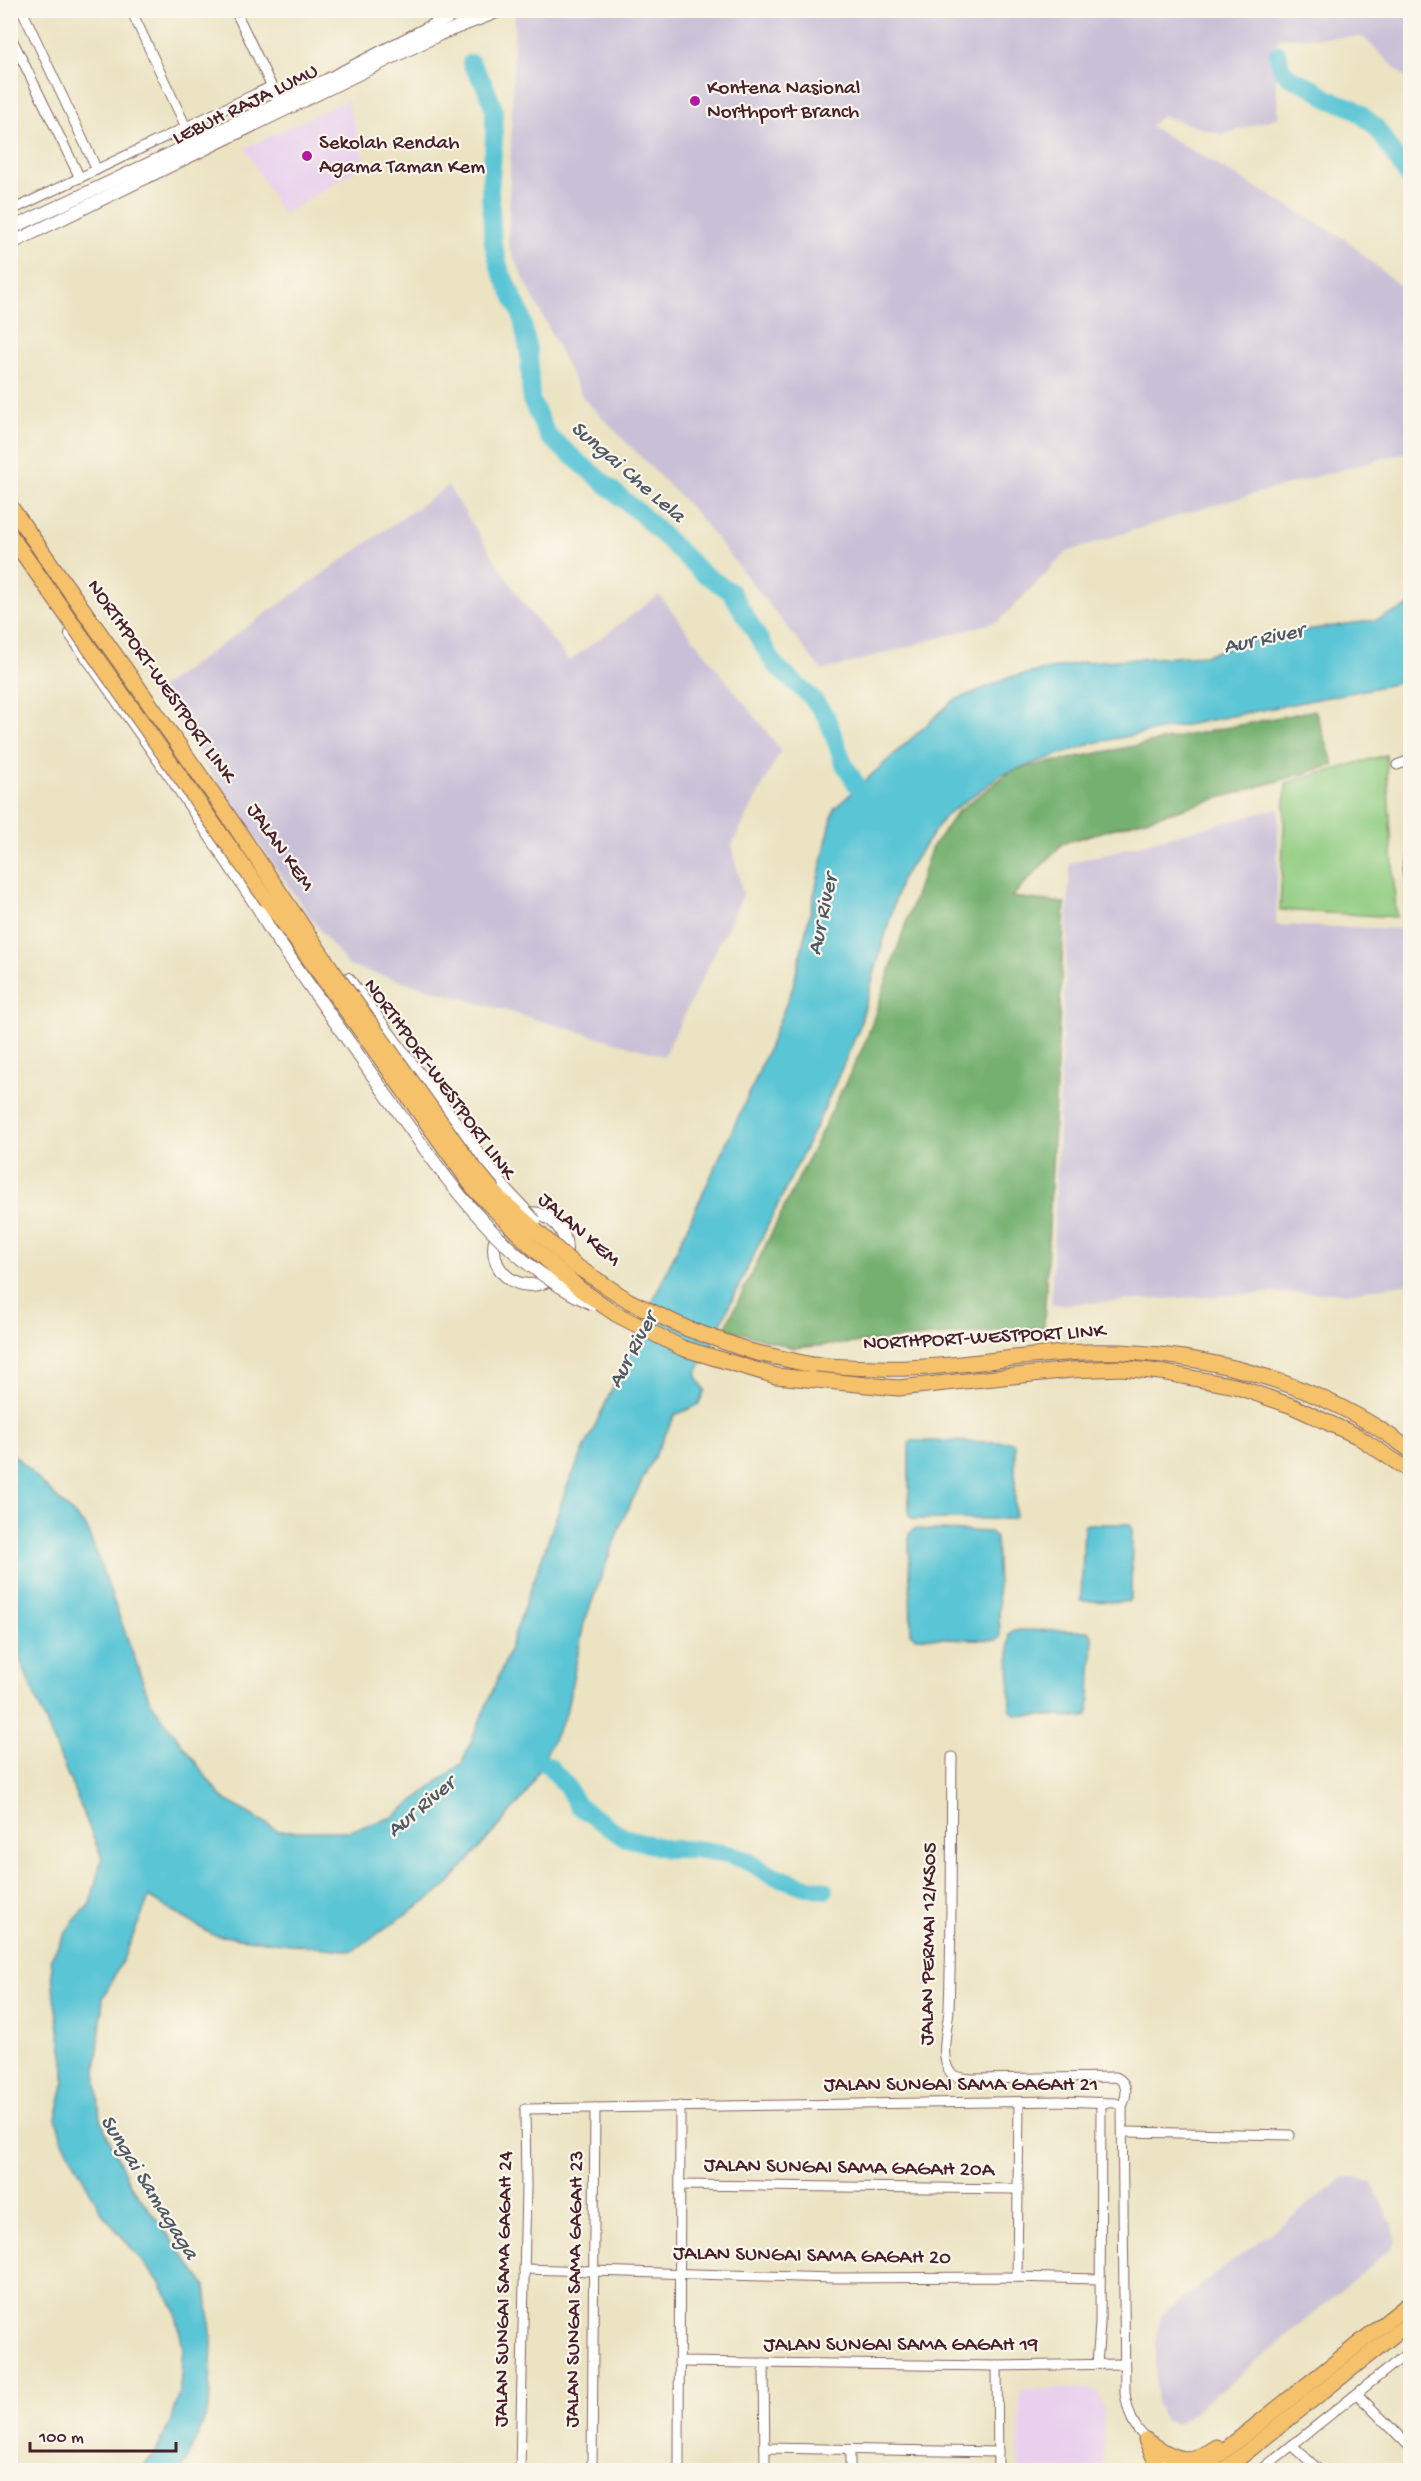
<svg xmlns="http://www.w3.org/2000/svg" width="1421" height="2481" font-family="'Gochi Hand',sans-serif">
  <style>
    .built { fill: #e9d1ed }
    .industrial { fill: #c9bfd7 }
    .green { fill: #90cc81; stroke: #6d7656; stroke-width: 1.5 }
    .forest { fill: #74b06f; stroke: #5f684d; stroke-width: 1.5 }
    .water { fill: #5ac5d5; stroke: #527280; stroke-width: 1.5 }
    .lines { fill: none; stroke-linecap: round; stroke-linejoin: round }
    .river { stroke: #5ac5d5; stroke-width: 18 }
    .minor-casing { stroke: #826460; stroke-width: 11 }
    .tertiary-casing { stroke: #826460; stroke-width: 14 }
    .primary-casing { stroke: #826460; stroke-width: 17 }
    .minor { stroke: #fff; stroke-width: 9 }
    .tertiary { stroke: #fff; stroke-width: 12 }
    .primary { stroke: #f5c16b; stroke-width: 15 }
    .tertiary-bridge-casing { stroke: #826460; stroke-width: 14; stroke-linecap: butt }
    .primary-bridge-casing { stroke: #826460; stroke-width: 17; stroke-linecap: butt }
    .tertiary-bridge { stroke: #fff; stroke-width: 12 }
    .primary-bridge { stroke: #f5c16b; stroke-width: 15 }
    .poi-dot { fill: #b5179e; stroke: #fbf7ec; stroke-width: 2 }
    .labels { text-anchor: middle; dominant-baseline: central; stroke-width: 4.5; stroke-linejoin: round; paint-order: stroke }
    .poi-label { font-size: 21px; fill: #4a1f2b; stroke: #fbf7ec; text-anchor: start }
    .street-label { font-size: 21px; fill: #4a1f2b; stroke: #fbf7ec }
    .water-label { font-size: 22px; font-style: italic; fill: #505966; stroke: #fbf7ec }
  </style>
  <rect width="100%" height="100%" fill="#fbf7ec"/>
  <filter id="ink" filterUnits="userSpaceOnUse"><feTurbulence type="fractalNoise" baseFrequency=".0167" numOctaves="2"/><feDisplacementMap in="SourceGraphic" scale="12" xChannelSelector="R" yChannelSelector="G"/><feConvolveMatrix kernelMatrix="1 2 1 2 8 2 1 2 1" color-interpolation-filters="sRGB"/></filter>
  <filter id="wash" filterUnits="userSpaceOnUse"><feTurbulence type="fractalNoise" baseFrequency=".008" numOctaves="4" result="noise"/><feDisplacementMap in="SourceGraphic" scale="24" xChannelSelector="R" yChannelSelector="G"/><feGaussianBlur stdDeviation="1.35" result="paint"/><feColorMatrix in="noise" values="0 0 0 0 0 0 0 0 0 0 0 0 0 0 0 0 0 1.4 0 .05"/><feComposite in="paint" operator="in"/></filter>
  <g filter="url(#wash)">
    <rect width="100%" height="100%" fill="#ebe3c2"/>
    <!-- built -->
    <g class="built">
      <path d="M347,100L366,164L283,215L245,148Z"/>
      <path d="M1088,2388L1097,2391L1104,2406L1103,2470H1018L1020,2394L1022,2391L1026,2389Z"/>
    </g>
    <!-- industrial -->
    <g class="industrial">
      <path d="M515,11H1410V82L1363,37L1280,38L1273,49L1279,117L1223,135L1162,116L1150,126L1345,239L1410,295V451L1196,510L1067,552L999,621L822,671L695,512L583,398L508,246Z"/>
      <path d="M448,486L522,602L569,661L659,595L781,750L732,845L743,895L664,1056L349,966L314,922L229,801L157,690Z"/>
      <path d="M1279,808L1276,925L1410,929V1283L1347,1293H1271L1051,1305L1070,863Z"/>
      <path d="M1345,2177H1356L1371,2182L1393,2225L1395,2242L1392,2248L1223,2389L1177,2424L1165,2421L1156,2402V2346L1160,2316Z"/>
    </g>
    <!-- green -->
    <path class="green" d="M1386,755L1396,917L1280,910L1286,783Z"/>
    <!-- forest -->
    <path class="forest" d="M1315,710L1334,765L1063,843L1012,897L1065,903L1044,1327L793,1348L725,1328L866,1041L931,849L958,811L1013,770Z"/>
    <!-- water -->
    <g class="water">
      <path d="M1410,606V681L1093,743L1003,774L945,816L901,879L858,1031L823,1111L696,1375L705,1390L698,1405L675,1415L622,1521L584,1623L566,1713L527,1793L446,1887L352,1951L213,1935L149,1897L126,1953L103,1998L96,2070L100,2119L130,2184L206,2286L212,2342L209,2409L184,2466L181,2470H141L142,2467L155,2454L170,2423L180,2388L183,2348L175,2309L158,2280L102,2213L62,2139L56,2118L64,2085V2061L54,1997L51,1958L72,1923L90,1904L102,1858L11,1638L10,1451L87,1528L150,1701L222,1798L279,1831H349L393,1817L462,1763L504,1664L568,1484L755,1081L793,987L834,809L953,701L1011,677L1084,662L1205,655L1272,635L1376,620Z"/>
      <path d="M912,1441L1012,1442L1015,1446V1516L1011,1519H914L909,1516V1444Z"/>
      <path d="M1088,1524H1129L1132,1528L1131,1597L1128,1602L1081,1601L1084,1526Z"/>
      <path d="M914,1529L990,1532L996,1537L1000,1637L997,1640L916,1637L911,1633L909,1534Z"/>
      <path d="M1014,1630L1089,1631L1093,1637L1089,1712L1086,1717L1016,1715L1010,1709L1009,1634Z"/>
    </g>
    <g class="lines">
      <!-- river -->
      <g class="river">
        <path d="M1278,54L1282,70L1291,78L1314,88L1328,99L1353,108L1376,127L1410,180"/>
        <path d="M471,63L485,86L494,109V139L490,191L493,243L500,270L521,314L529,355L531,400L548,436L642,515L701,572L731,592L775,665L814,700L827,718L844,764L870,807"/>
        <path d="M522,1753L549,1766L566,1785L577,1805L623,1837L668,1849H695L728,1854L748,1861L767,1873L800,1885L825,1890"/>
      </g>
    </g>
  </g>
  <g filter="url(#ink)">
    <g class="lines">
      <defs>
        <g id="minor">
          <path d="M22,10L97,170"/>
          <path d="M131,10L186,127"/>
          <path d="M235,10L281,106"/>
          <path d="M10,35L80,178"/>
          <path d="M10,211L272,86"/>
          <path d="M1397,765L1410,760"/>
          <path d="M1410,837L1407,869L1410,900"/>
          <path d="M952,1757C951,1841 952,1925 949,2009C948,2027 939,2056 950,2072C954,2078 964,2078 971,2079L1116,2077C1129,2083 1127,2096 1122,2106"/>
          <path d="M1124,2132L1290,2135"/>
          <path d="M680,2185L1018,2189"/>
          <path d="M524,2269L834,2278L1007,2277L1100,2279"/>
          <path d="M1017,2277L1019,2102"/>
          <path d="M679,2362L997,2366L1124,2364"/>
          <path d="M764,2363L765,2470"/>
          <path d="M1097,2364L1100,2324L1101,2102"/>
          <path d="M997,2366L998,2470"/>
          <path d="M1357,2394L1410,2447"/>
          <path d="M1292,2445L1319,2470"/>
          <path d="M765,2448L998,2452"/>
          <path d="M1160,2453L1176,2470"/>
          <path d="M520,2470L526,2186L525,2109L1059,2101L1115,2103L1122,2106L1125,2393C1128,2413 1133,2428 1149,2441"/>
          <path d="M592,2470L595,2108"/>
          <path d="M679,2470L680,2106"/>
          <path d="M850,2470V2450"/>
          <path d="M1261,2470L1410,2351"/>
        </g>
        <g id="tertiary">
          <path d="M10,229L327,80L463,10"/>
          <path d="M10,244L440,34L502,10"/>
          <path d="M71,634L172,778L260,911L309,969"/>
          <path d="M348,979L505,1189"/>
          <path d="M455,1174L482,1209L500,1228"/>
          <circle cx="530" cy="1249" r="36"/>
        </g>
        <g id="primary">
          <path d="M812,1365C844,1367 876,1369 908,1368C967,1366 1026,1354 1085,1352C1199,1349 1318,1381 1410,1450"/>
          <path d="M1357,1436L1410,1471"/>
          <path d="M1146,2440L1156,2462L1158,2470"/>
          <path d="M1152,2444C1177,2461 1190,2465 1217,2447"/>
          <path d="M1200,2470L1410,2303"/>
          <path d="M1224,2470L1410,2322"/>
        </g>
      </defs>
      <!-- minor casing -->
      <use href="#minor" class="minor-casing"/>
      <!-- tertiary casing -->
      <use href="#tertiary" class="tertiary-casing"/>
      <!-- primary casing -->
      <use href="#primary" class="primary-casing"/>
      <!-- minor -->
      <use href="#minor" class="minor"/>
      <!-- tertiary -->
      <use href="#tertiary" class="tertiary"/>
      <!-- primary -->
      <use href="#primary" class="primary"/>
      <defs>
        <g id="tertiary-bridge">
          <path d="M260,911L269,928C308,984 348,1040 387,1096C444,1176 501,1263 593,1304"/>
          <path d="M505,1189L535,1221"/>
        </g>
        <g id="primary-bridge">
          <path d="M10,506L216,798L332,970L470,1163L499,1198L576,1266L629,1301L688,1329L753,1352L812,1365"/>
          <path d="M10,535L260,890L476,1191L530,1245L581,1290L616,1314L682,1348L776,1376L898,1388L1071,1370L1122,1368L1160,1372L1235,1386L1292,1406L1357,1436"/>
        </g>
      </defs>
      <!-- tertiary-bridge casing -->
      <use href="#tertiary-bridge" class="tertiary-bridge-casing"/>
      <!-- primary-bridge casing -->
      <use href="#primary-bridge" class="primary-bridge-casing"/>
      <!-- tertiary-bridge -->
      <use href="#tertiary-bridge" class="tertiary-bridge"/>
      <!-- primary-bridge -->
      <use href="#primary-bridge" class="primary-bridge"/>
    </g>
  </g>
  <!-- markers -->
  <g class="poi-dot">
    <circle cx="695" cy="101" r="6"/>
    <circle cx="307" cy="156" r="6"/>
  </g>
  <g class="labels">
    <!-- poi labels -->
    <g class="poi-label">
      <text x="707" y="89">Kontena Nasional<tspan x="707" dy="24">Northport Branch</tspan></text>
      <text x="319" y="144">Sekolah Rendah<tspan x="319" dy="24">Agama Taman Kem</tspan></text>
    </g>
    <!-- street labels -->
    <g class="street-label">
      <text transform="translate(246 106) rotate(-26)">LEBUH RAJA LUMU</text>
      <text transform="translate(160 682) rotate(55)">NORTHPORT-WESTPORT LINK</text>
      <text transform="translate(279 848) rotate(55)">JALAN KEM</text>
      <text transform="translate(438 1080) rotate(54)">NORTHPORT-WESTPORT LINK</text>
      <text transform="translate(578 1231) rotate(41)">JALAN KEM</text>
      <text transform="translate(984 1339) rotate(-3)">NORTHPORT-WESTPORT LINK</text>
      <text transform="translate(930 1944) rotate(-89)">JALAN PERMAI 12/KS05</text>
      <text x="961" y="2086">JALAN SUNGAI SAMA GAGAH 21</text>
      <text transform="translate(849 2169) rotate(1)">JALAN SUNGAI SAMA GAGAH 20A</text>
      <text transform="translate(812 2257) rotate(1)">JALAN SUNGAI SAMA GAGAH 20</text>
      <text transform="translate(505 2289) rotate(-89)">JALAN SUNGAI SAMA GAGAH 24</text>
      <text transform="translate(576 2289) rotate(-89)">JALAN SUNGAI SAMA GAGAH 23</text>
      <text x="901" y="2346">JALAN SUNGAI SAMA GAGAH 19</text>
    </g>
    <!-- water labels -->
    <g class="water-label">
      <text transform="translate(627 473) rotate(41)">Sungai Che Lela</text>
      <text transform="translate(1264 640) rotate(-12)">Aur River</text>
      <text transform="translate(824 915) rotate(-78)">Aur River</text>
      <text transform="translate(634 1351) rotate(-62)">Aur River</text>
      <text transform="translate(422 1808) rotate(-40)">Aur River</text>
      <text transform="translate(148 2188) rotate(58)">Sungai Samagaga</text>
    </g>
  </g>
  <!-- margin -->
  <rect width="1421" height="2481" fill="none" stroke="#fbf7ec" stroke-width="36"/>
  <!-- scale -->
  <path d="M30 2442v9h146v-9" fill="none" stroke="#4a1f2b" stroke-width="3"/>
  <text x="39" y="2442" font-size="18" fill="#4a1f2b" stroke="#fbf7ec" stroke-width="4.5" paint-order="stroke">100 m</text>
</svg>
